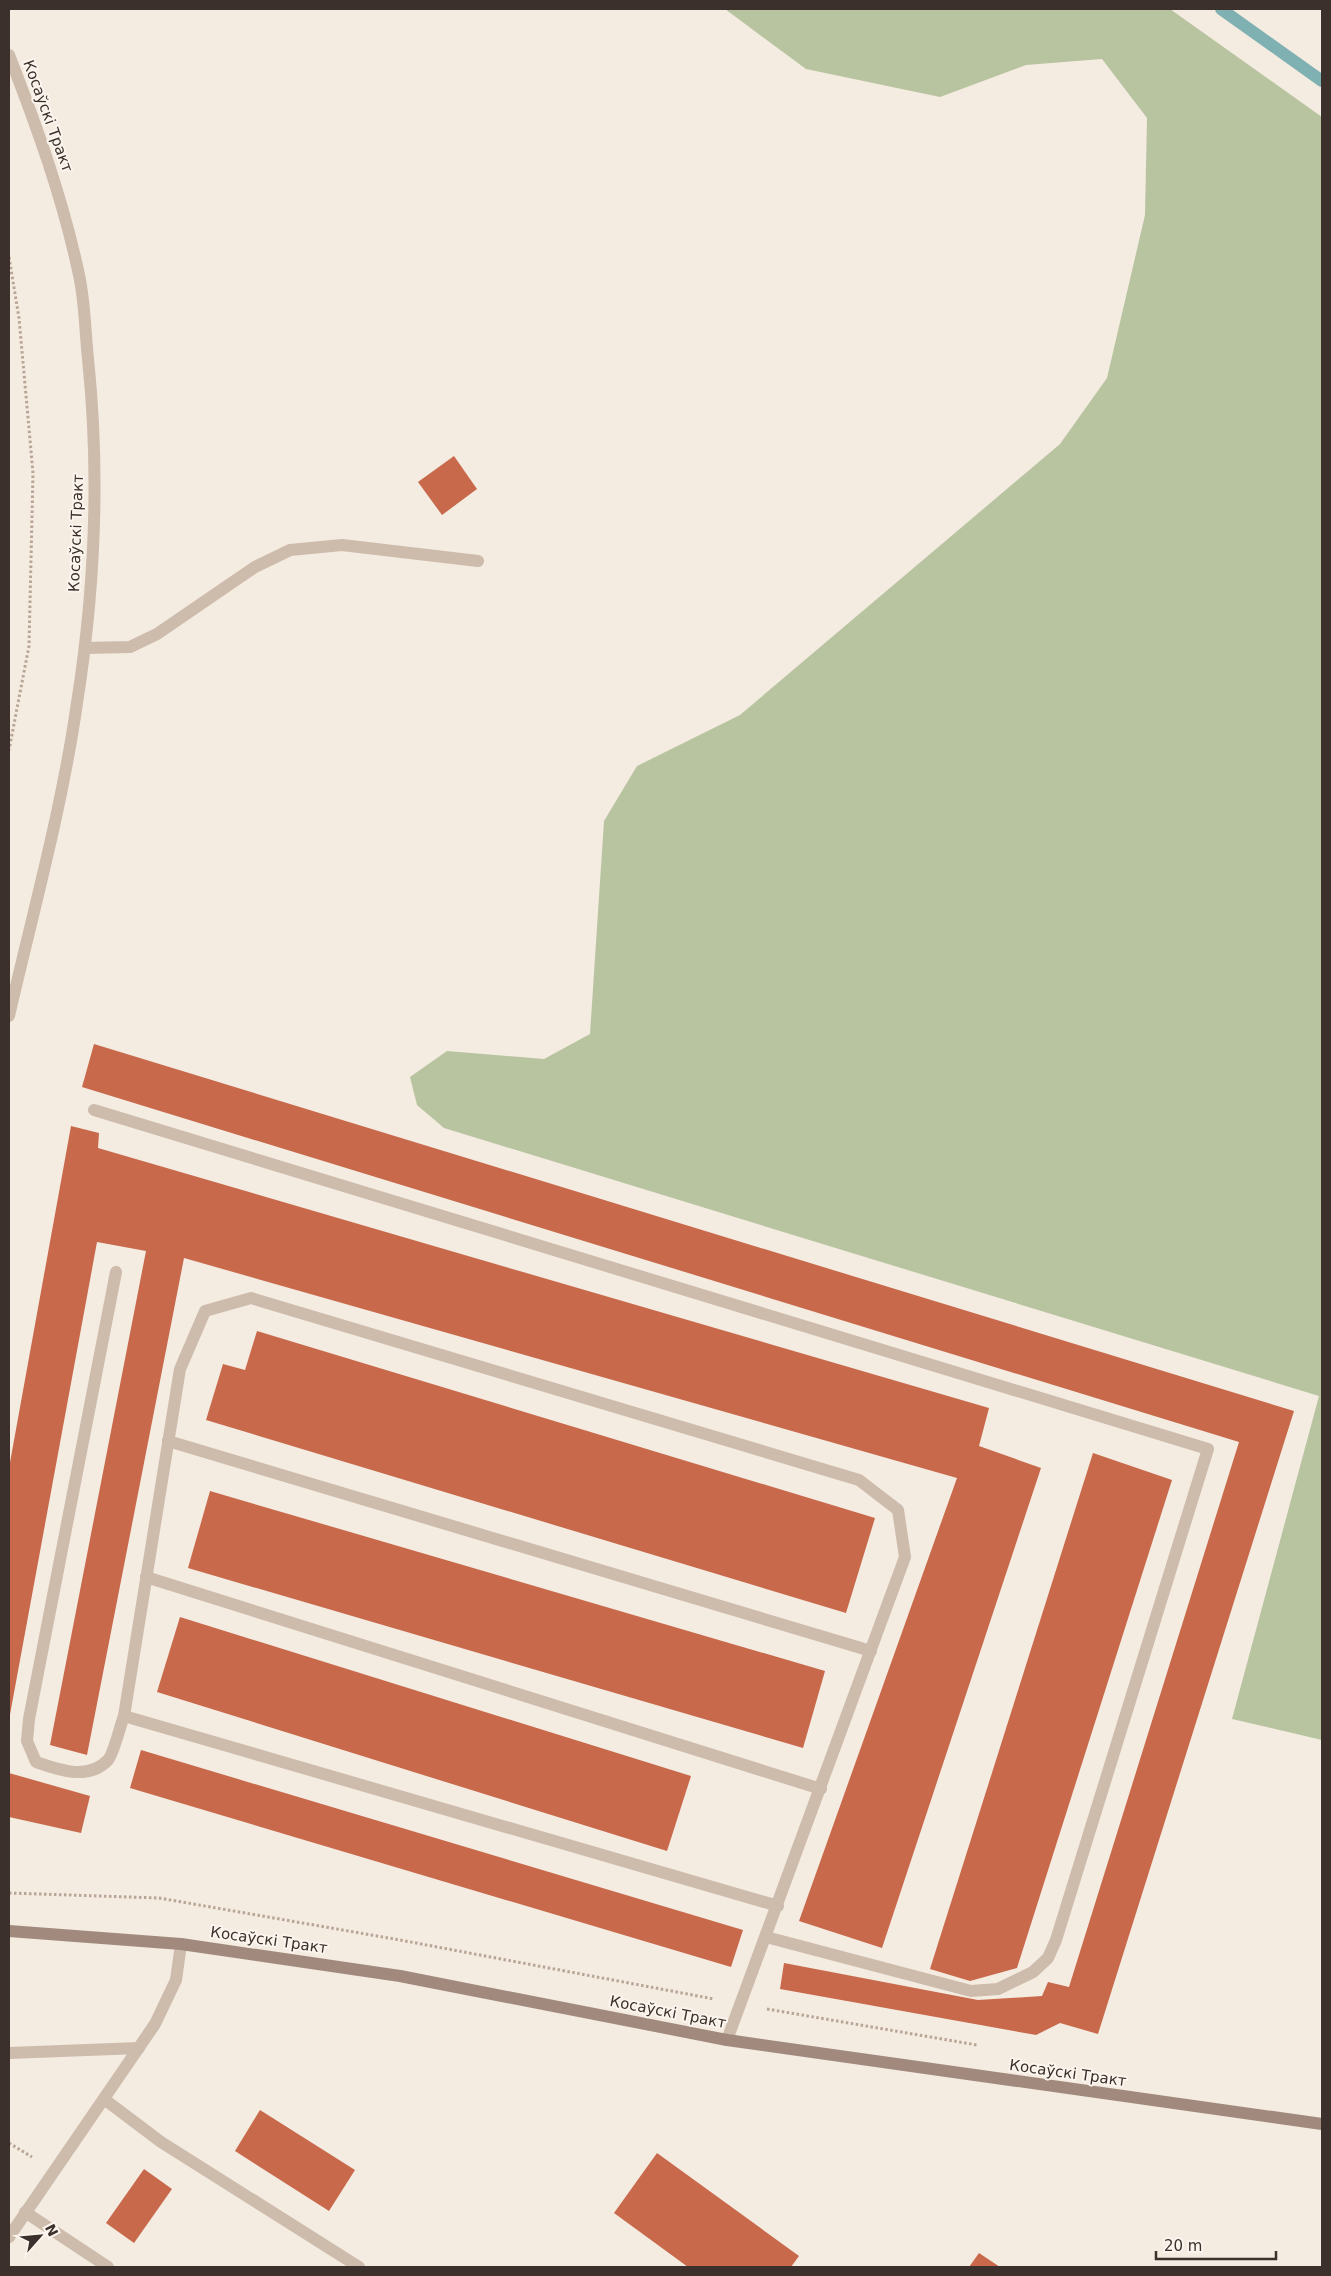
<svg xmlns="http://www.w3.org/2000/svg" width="1331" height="2276" font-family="'DejaVu Sans',sans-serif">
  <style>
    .green { fill: #b8c4a0 }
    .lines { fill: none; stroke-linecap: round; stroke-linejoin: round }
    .stream { stroke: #7fb0b2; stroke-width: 12 }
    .building { fill: #c8694b }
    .path { stroke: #b9a596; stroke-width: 3; stroke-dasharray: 2.5 2.5; stroke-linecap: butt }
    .service { stroke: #cdbbac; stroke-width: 12 }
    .minor { stroke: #cdbbac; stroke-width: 12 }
    .secondary { stroke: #a18a7d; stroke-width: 12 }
    .labels { text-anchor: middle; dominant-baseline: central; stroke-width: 4; stroke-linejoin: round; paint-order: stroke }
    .street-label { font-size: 15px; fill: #3b302b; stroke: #fbf5ee }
  </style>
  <rect width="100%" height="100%" fill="#f4ebe1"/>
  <!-- green -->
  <path class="green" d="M725,9H1170L1322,117V1740L1232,1719L1319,1396L444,1128L417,1105L410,1077L447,1051L544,1059L590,1034L604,821L637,766L740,715L1060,444L1107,378L1145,215L1147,118L1102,59L1026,65L940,97L806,69Z"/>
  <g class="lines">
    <!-- stream -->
    <path class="stream" d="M1221,9L1322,81"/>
  </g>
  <!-- building -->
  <g class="building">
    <path d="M454,456L477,489L442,515L418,482Z"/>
    <path d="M94,1044L1294,1411L1098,2034L1060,2023L1036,2035L780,1989L784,1963L978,2000L1042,1996L1048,1982L1069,1987L1239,1442L82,1087Z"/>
    <path d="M71,1126L99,1133L98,1148L989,1408L979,1446L1041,1468L882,1948L799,1921L957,1478L184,1258L87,1755L50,1745L146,1251L97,1242L9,1720V1468Z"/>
    <path d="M257,1331L875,1518L846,1613L206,1420L223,1364L245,1370Z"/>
    <path d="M1093,1453L1172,1480L1017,1968L970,1981L930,1969Z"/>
    <path d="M210,1491L825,1671L803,1748L188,1568Z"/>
    <path d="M180,1617L691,1776L667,1851L157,1692Z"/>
    <path d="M141,1750L743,1930L731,1967L130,1788Z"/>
    <path d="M9,1773L90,1796L81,1833L9,1817Z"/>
    <path d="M260,2110L355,2170L329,2211L235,2151Z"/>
    <path d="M657,2153L799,2256L791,2267H688L614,2213Z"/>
    <path d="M144,2169L172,2189L134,2243L106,2223Z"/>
    <path d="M979,2253L1000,2267H969Z"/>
  </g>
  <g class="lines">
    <!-- path -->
    <g class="path">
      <path d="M9,257L19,318L33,473L29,646L9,750"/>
      <path d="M9,1893L159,1898L400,1940L714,1999"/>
      <path d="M767,2009L977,2045"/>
      <path d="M9,2143L32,2157"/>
    </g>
    <!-- service -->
    <g class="service">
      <path d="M85,648L130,647L157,634L255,567L290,550L342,545L478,561"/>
      <path d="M94,1110L1208,1449L1056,1940L1048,1958L1033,1972L998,1989L971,1991L766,1937"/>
      <path d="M116,1272L29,1719L27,1741L36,1762C59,1770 88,1781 108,1760C114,1753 120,1726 124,1716"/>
      <path d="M168,1441L871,1651"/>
      <path d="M146,1577L821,1789"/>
      <path d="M727,2040L905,1557L898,1510L859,1480L251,1298L205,1311L180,1369L124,1716L778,1906"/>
      <path d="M104,2099L161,2142L359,2267"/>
      <path d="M25,2212L108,2267"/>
    </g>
    <!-- minor -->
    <g class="minor">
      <path d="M9,55C37,127 63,199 79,275C85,302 85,331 88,359C100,474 95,589 77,703C62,808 33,912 9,1016"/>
      <path d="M9,2053L139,2048"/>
      <path d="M9,2237L155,2024L176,1980L181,1944"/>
    </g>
    <!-- secondary -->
    <path class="secondary" d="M9,1931L181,1944L400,1976L727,2040L1322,2124"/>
  </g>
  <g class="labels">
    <!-- street labels -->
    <g class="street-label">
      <text transform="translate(48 116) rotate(70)">Косаўскі Тракт</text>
      <text transform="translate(76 533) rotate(-88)">Косаўскі Тракт</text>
      <text transform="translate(269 1940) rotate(8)">Косаўскі Тракт</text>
      <text transform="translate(668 2012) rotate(11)">Косаўскі Тракт</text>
      <text transform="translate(1068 2073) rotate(8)">Косаўскі Тракт</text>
    </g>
  </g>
  <!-- border -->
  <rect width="1331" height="2276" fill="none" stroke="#3b302b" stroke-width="20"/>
  <!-- north arrow -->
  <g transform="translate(40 2236) rotate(63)" stroke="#fbf5ee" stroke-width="4" paint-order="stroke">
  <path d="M0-4L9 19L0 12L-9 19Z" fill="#3b302b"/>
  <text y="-8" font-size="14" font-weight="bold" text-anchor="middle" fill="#3b302b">N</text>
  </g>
  <!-- scale -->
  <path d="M1156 2251v8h120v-8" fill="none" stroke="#3b302b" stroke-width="2.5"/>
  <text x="1164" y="2251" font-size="15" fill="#3b302b" stroke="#fbf5ee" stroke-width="4" paint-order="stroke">20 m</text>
</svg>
